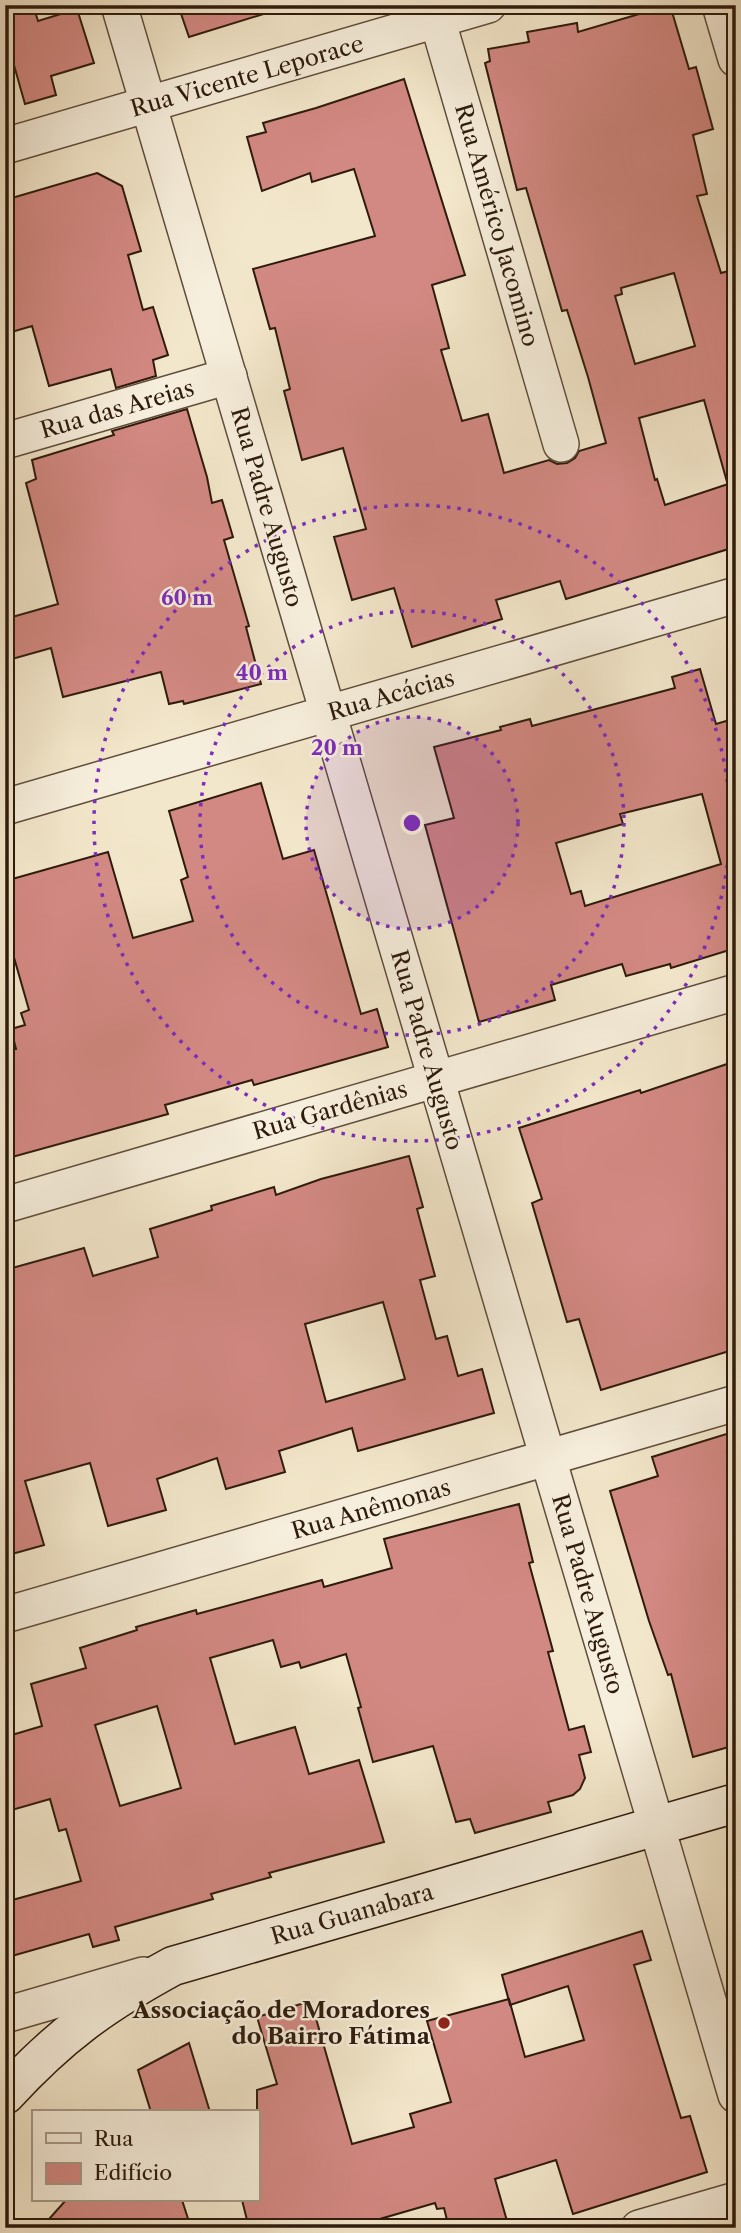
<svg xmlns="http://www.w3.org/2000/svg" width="741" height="2233" font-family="'Libre Caslon Text',serif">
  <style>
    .building { fill: #d38983; stroke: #2e1b0d; stroke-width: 2; fill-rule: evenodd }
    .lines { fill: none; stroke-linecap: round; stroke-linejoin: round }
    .minor-casing { stroke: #5f4e3c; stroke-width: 38 }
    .secondary-casing { stroke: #2e1b0d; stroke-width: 41 }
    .minor { stroke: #f7efdd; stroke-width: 35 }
    .secondary { stroke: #f7efdd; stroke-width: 38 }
    .ring { fill: none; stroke: #7b2cbf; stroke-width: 3.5; stroke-dasharray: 3.5 7 }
    .poi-dot { fill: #8f2418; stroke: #f7efdd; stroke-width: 2.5 }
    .labels { text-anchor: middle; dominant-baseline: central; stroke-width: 5; stroke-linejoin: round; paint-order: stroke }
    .street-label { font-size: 23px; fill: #2e1b0d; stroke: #f7efdd }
    .poi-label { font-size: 23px; font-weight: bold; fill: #2e1b0d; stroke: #f7efdd; text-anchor: end }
    .centre { fill: #7b2cbf; stroke: #f7efdd; stroke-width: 3.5 }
    .ring-label { font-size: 21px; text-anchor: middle; font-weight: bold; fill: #7b2cbf; stroke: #f7efdd; stroke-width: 5; stroke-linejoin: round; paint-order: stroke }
  </style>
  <rect width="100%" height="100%" fill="#f3e7cb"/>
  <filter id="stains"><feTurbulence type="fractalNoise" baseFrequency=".00286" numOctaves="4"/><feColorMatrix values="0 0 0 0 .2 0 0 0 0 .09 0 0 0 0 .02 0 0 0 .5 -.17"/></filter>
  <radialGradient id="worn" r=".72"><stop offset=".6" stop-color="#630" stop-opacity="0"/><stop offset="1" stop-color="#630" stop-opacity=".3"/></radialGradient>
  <!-- building -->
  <g class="building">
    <path d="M5,5H33L38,21L77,9L94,63L51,76L56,95L25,104L10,51L5,53Z"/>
    <path d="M178,5H269L270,12L189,37Z"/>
    <path d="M670,5L689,69L696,67L713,129L693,135L707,194L697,196L721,273L736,269V481L727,482L704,400L639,418L655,480L657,479L665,505L728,484L736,512V516L728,518L735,547L566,599L560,581L496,600L502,619L412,647L394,588L352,600L334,537L366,529L343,448L302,460L284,391L290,389L275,328L270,329L253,269L375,236L354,169L312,182L310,173L262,191L247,137L266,132L263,123L316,108L404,79L465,275L432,285L449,348L441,350L462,421L488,414L504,473L549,460L557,464L567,463L575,458L579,451L606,443L588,377L567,310L562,311L526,188L517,190L485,63L490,61L488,49L529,42L527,32L577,23L578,32ZM674,273L695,346L635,364L615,296L622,294L621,288Z"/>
    <path d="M97,173L122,186L141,251L128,255L143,310L153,307L168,355L153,360L156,376L116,388L111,369L49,386L32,326L5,334V200Z"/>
    <path d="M187,409L207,477L212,503L222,500L233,537L224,540L249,626L246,627L261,684L184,704L183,701L169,704L161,672L63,697L51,648L5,661V619L58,604L26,483L36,479L32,460L114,435L112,431Z"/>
    <path d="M700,669L716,724L736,718V948L671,968L670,964L626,976L622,964L551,985L555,1000L479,1022L425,825L454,818L434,747L501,730L500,727L530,719L532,726L675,688L672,677ZM702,794L721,864L585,906L581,891L571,894L556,843L623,824L620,814Z"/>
    <path d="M261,783L283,859L314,850L361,1014L377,1009L388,1047L254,1085L252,1080L165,1105L168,1114L5,1159V1051L16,1049L11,1029L25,1025L21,1013L29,1010L11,947L5,949V881L108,852L133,938L193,921L181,880L188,877L169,811Z"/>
    <path d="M736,1061V1349L601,1390L579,1319L567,1322L532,1203L542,1199L519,1128L640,1090L641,1093Z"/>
    <path d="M409,1156L423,1207L417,1209L435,1276L420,1280L436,1339L447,1336L458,1376L482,1369L494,1413L358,1451L352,1428L279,1451L285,1472L226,1489L217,1458L157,1479L166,1510L108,1526L90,1463L25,1481L44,1545L5,1556V1440L12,1439L5,1417V1270L84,1248L93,1276L158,1257L150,1229L212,1210L211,1206L274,1187L276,1195L321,1179ZM383,1302L405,1379L326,1402L305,1324Z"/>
    <path d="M736,1431V1745L693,1757L671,1674L668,1675L649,1621L610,1491L658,1476L652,1457Z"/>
    <path d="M519,1504L533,1562L529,1563L553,1651L548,1652L569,1730L584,1726L591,1752L579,1755L585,1778L580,1789L573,1795L548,1802L551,1812L475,1833L470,1819L456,1822L433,1746L373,1762L358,1708L361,1707L346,1654L301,1668L299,1662L281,1667L273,1640L210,1658L235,1744L295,1727L309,1774L359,1760L384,1842L269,1873L271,1877L211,1894L213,1899L115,1927L119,1940L93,1947L89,1934L5,1958V1902L81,1881L66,1829L59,1831L50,1799L5,1812V1737L42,1726L31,1684L86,1668L80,1648L137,1630L136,1627L196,1610L197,1614L322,1580L324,1587L392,1568L384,1539ZM157,1706L181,1788L120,1806L95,1725Z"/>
    <path d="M642,1931L651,1960L634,1965L681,2118L690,2116L707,2172L573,2214L556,2160L495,2179L509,2228H449L444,2208L437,2209L435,2203L373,2221L376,2228H249L242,2200H257V2090L277,2084L257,2017L311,2001L352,2144L414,2127L410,2114L451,2102L427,2021L509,1999L525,2057L584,2040L568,1986L510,2005L502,1975Z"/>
    <path d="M189,2043L210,2112H151L138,2070Z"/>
    <path d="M66,2200H182L191,2228H41Z"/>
  </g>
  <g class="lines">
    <defs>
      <g id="minor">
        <path d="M119,5L736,2095"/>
        <path d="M433,5L561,444"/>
        <path d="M720,5L736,59"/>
        <path d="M5,146L488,5"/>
        <path d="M5,441L229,376"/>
        <path d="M5,807L736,595"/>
        <path d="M5,1205L736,992"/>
        <path d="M5,1615L736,1403"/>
        <path d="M5,2015L143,1975"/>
        <path d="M639,2228L736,2200"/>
      </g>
      <path id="secondary" d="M5,2095C59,2036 103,2004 173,1966L736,1803"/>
    </defs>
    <!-- minor casing -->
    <use href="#minor" class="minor-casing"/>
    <!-- secondary casing -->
    <use href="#secondary" class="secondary-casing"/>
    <!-- minor -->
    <use href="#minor" class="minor"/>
    <!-- secondary -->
    <use href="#secondary" class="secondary"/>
  </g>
  <!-- distance rings -->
  <circle cx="412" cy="823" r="106" fill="#7b2cbf" fill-opacity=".12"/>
  <g class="ring">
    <circle cx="412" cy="823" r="106"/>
    <circle cx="412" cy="823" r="212"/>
    <circle cx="412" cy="823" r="318"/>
  </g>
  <!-- markers -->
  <circle class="poi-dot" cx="444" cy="2023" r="7"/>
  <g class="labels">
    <!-- street labels -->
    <g class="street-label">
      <text transform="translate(247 76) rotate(-16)">Rua Vicente Leporace</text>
      <text transform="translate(497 225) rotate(74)">Rua Américo Jacomino</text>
      <text transform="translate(117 409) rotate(-16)">Rua das Areias</text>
      <text transform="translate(267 507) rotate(74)">Rua Padre Augusto</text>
      <text transform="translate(391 695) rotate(-16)">Rua Acácias</text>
      <text transform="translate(427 1050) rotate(74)">Rua Padre Augusto</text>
      <text transform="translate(330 1110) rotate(-16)">Rua Gardênias</text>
      <text transform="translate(371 1509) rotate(-16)">Rua Anêmonas</text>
      <text transform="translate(588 1594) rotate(74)">Rua Padre Augusto</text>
      <text transform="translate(352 1914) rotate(-16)">Rua Guanabara</text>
    </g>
    <!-- poi labels -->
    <g class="poi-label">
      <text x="430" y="2010">Associação de Moradores<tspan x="430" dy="26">do Bairro Fátima</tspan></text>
    </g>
  </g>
  <circle cx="412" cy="823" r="10" class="centre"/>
  <g class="ring-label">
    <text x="187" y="605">60 m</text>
    <text x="262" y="680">40 m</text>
    <text x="337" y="755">20 m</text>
  </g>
  <!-- margin -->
  <rect width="741" height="2233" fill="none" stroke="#f3e7cb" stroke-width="28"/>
  <rect x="7" y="7" width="727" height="2219" fill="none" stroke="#2e1b0d" stroke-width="3.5"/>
  <rect x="14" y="14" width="713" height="2205" fill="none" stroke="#2e1b0d" stroke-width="2"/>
  <!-- legend -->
  <rect x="32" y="2110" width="228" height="91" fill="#f7efdd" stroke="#a79a8a" stroke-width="2"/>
  <rect x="46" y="2133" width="35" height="10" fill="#f7efdd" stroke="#a79a8a" stroke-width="2"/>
  <text x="94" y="2146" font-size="21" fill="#2e1b0d">Rua</text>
  <rect x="46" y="2163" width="35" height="21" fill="#d38983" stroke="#a79a8a" stroke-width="2"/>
  <text x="94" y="2180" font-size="21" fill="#2e1b0d">Edifício</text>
  <rect width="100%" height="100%" filter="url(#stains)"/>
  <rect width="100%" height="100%" fill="url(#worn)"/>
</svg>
